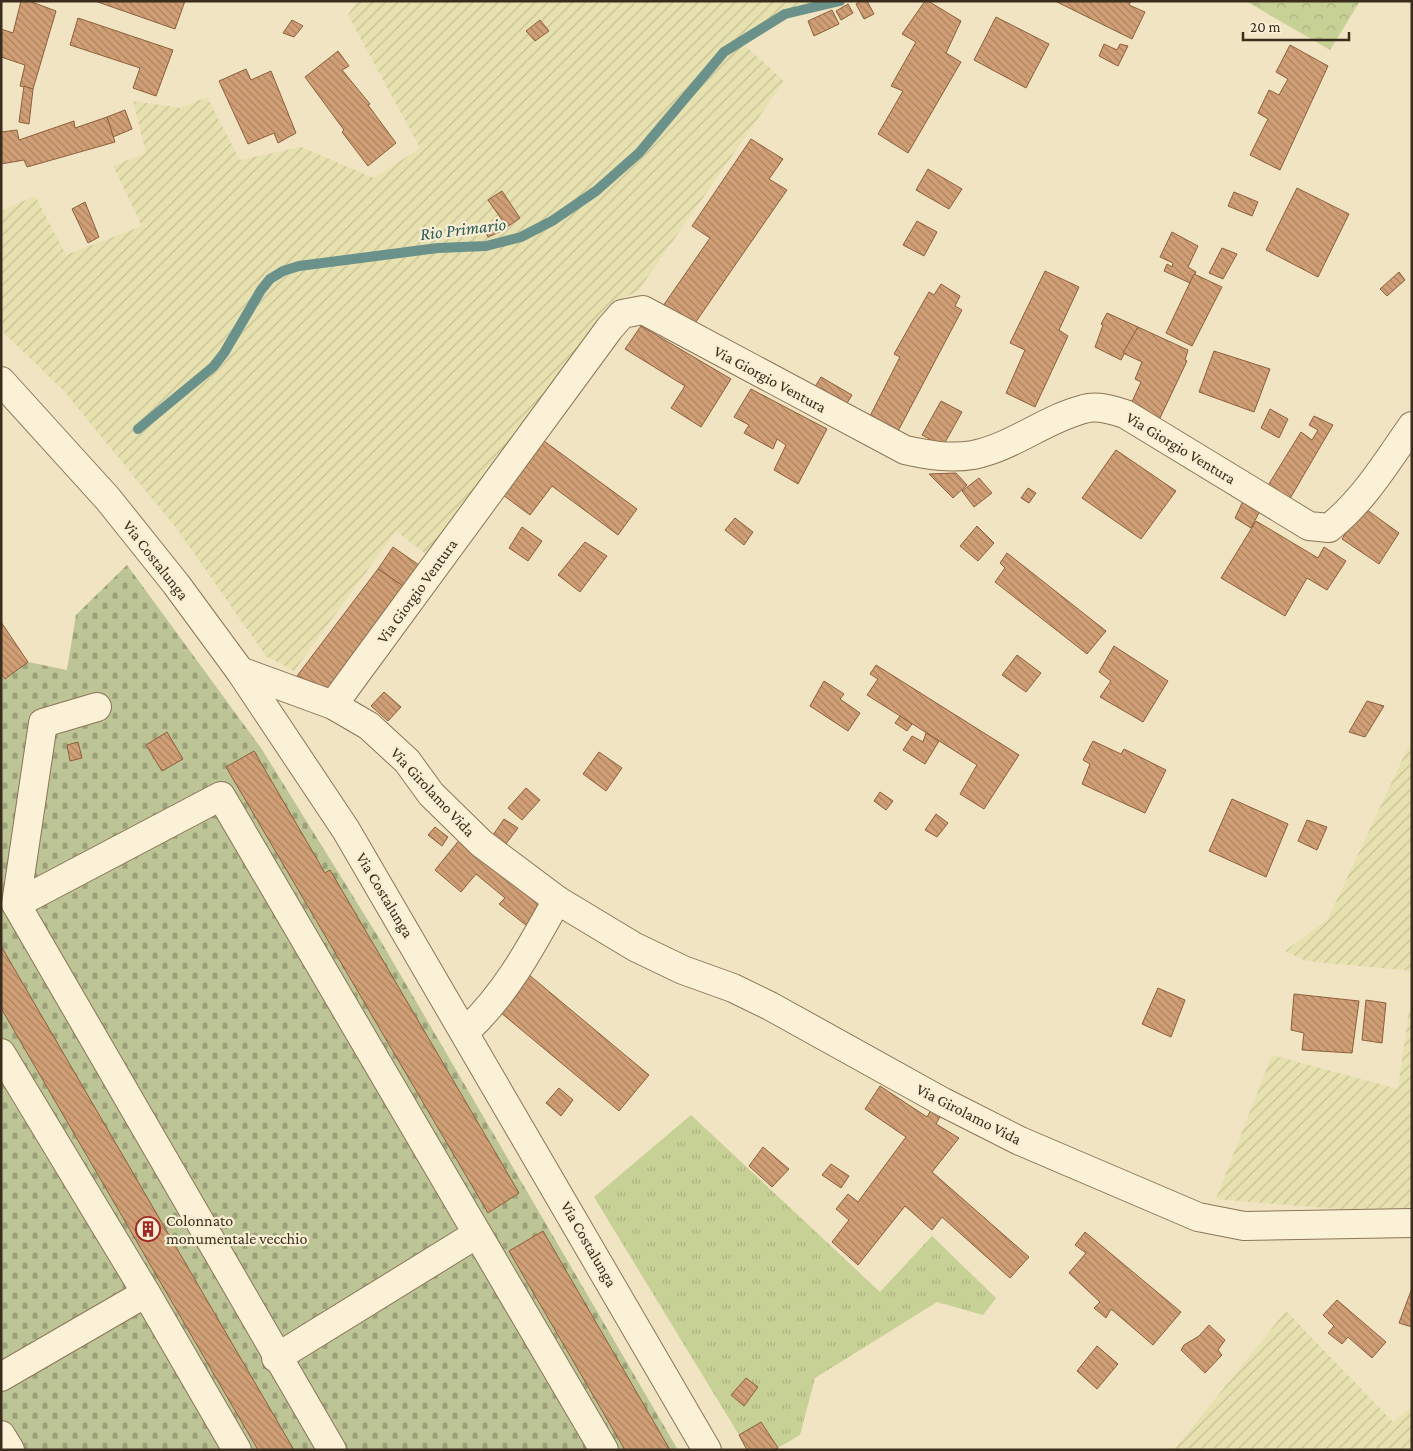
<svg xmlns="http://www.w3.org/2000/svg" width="1413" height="1451" font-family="'Crimson Pro',serif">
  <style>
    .farmland { fill: url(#farmland-furrows) }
    .grass { fill: url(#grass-tufts) }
    .forest { fill: url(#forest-crowns) }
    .cemetery { fill: url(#cemetery-stones) }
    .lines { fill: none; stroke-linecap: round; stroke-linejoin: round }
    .stream { stroke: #6b928a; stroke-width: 10 }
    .building { fill: url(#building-back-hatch); stroke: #8d5f3c }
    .minor-casing { stroke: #8c7558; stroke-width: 30 }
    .minor { stroke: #fbf1d6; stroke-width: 28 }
    .labels { text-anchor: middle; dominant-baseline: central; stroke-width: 4.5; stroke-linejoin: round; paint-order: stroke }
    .street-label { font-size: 16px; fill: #3b2d1d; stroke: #f8eed3 }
    .poi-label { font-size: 16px; fill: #3b2d1d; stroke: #f8eed3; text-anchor: start }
    .water-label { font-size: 18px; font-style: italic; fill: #2b5c5a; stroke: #f8eed3 }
  </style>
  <defs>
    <pattern id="farmland-furrows" width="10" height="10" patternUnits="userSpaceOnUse" patternTransform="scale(1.25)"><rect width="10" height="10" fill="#e7e0af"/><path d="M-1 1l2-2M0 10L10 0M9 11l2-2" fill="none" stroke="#c7c096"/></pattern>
    <pattern id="grass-tufts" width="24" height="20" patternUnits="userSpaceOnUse" patternTransform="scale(1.25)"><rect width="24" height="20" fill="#c7d095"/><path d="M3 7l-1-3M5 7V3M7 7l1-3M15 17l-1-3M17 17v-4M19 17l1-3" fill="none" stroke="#acb380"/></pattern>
    <pattern id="forest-crowns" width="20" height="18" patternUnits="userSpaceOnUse" patternTransform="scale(1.25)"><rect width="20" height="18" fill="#c7d095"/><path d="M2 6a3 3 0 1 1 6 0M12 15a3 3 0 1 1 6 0" fill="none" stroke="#acb380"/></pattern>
    <pattern id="cemetery-stones" width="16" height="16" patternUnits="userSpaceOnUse" patternTransform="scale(1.25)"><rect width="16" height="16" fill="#bdc495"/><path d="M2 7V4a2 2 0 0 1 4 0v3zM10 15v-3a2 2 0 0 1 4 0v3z" fill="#9ba079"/></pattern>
    <pattern id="building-back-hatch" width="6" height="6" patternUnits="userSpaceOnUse" patternTransform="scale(1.25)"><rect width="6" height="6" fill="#d19f76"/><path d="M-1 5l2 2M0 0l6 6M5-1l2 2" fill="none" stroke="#ab8260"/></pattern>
  </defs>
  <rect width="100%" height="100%" fill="#f1e4c2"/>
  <!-- farmland -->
  <g class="farmland">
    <path d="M357,1H840L785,14L740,41L784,81L638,291L613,303L426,554L396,531L294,671L266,656L177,529L63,390L1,330V211L35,196L66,255L142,226L113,166L146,153L133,101L181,108L207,97L240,160L301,147L374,178L420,148L348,15Z"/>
    <path d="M1412,739V971L1306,961L1285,951L1328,919Z"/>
    <path d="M1409,1010L1412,1011V1215L1216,1199L1272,1055L1398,1089Z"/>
    <path d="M1286,1311L1393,1422L1412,1406V1450H1174Z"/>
  </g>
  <!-- grass -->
  <path class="grass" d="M691,1115L880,1292L932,1236L996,1298L983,1315L937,1302L815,1378L800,1435L778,1448L761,1422L739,1435L594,1197Z"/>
  <!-- forest -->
  <path class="forest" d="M1246,1H1360L1330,50Z"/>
  <!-- cemetery -->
  <path class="cemetery" d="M127,565L261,748L379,938L678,1450H1V622L28,662L67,670L76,615Z"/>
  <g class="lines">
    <!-- stream -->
    <path class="stream" d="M138,429L213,367L224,353L261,290L270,279L283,271L299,266L438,248L486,246L521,237L552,221L596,191L639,153L724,52L785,14L840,1"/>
  </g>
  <!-- building -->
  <g class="building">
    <path d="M21,1H29L56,11L33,89L20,86L25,65L1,57V29L13,33Z"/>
    <path d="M95,1H185L175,29Z"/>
    <path d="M860,1H867L874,14L864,19L856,4Z"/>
    <path d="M925,1H928L961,21L946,53L961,62L908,153L878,134L903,91L891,86L916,42L902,34Z"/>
    <path d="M1055,1H1131L1129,5L1145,12L1132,39Z"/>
    <path d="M848,4L853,13L841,20L836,11Z"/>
    <path d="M832,10L839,24L814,36L808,21Z"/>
    <path d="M996,17L1049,44L1026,88L974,60Z"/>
    <path d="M78,18L173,50L156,96L133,88L140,68L70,45Z"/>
    <path d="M292,20L303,26L294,37L283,33Z"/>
    <path d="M540,20L549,31L535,41L526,31Z"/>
    <path d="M1104,44L1117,50L1120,44L1128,46L1118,66L1099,56Z"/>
    <path d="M1290,45L1328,66L1280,170L1250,155L1268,119L1258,113L1269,90L1279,95L1288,79L1276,72Z"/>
    <path d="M338,51L349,66L342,70L370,104L368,105L396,143L368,166L342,132L344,130L305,77Z"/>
    <path d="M246,69L251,80L271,71L296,133L278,143L274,133L248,144L219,81Z"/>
    <path d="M24,86L33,89L29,124L19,122Z"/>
    <path d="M125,110L132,129L113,137L107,117Z"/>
    <path d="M107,117L115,142L27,167L24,160L1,164V132L17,130L19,140L74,121L75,128Z"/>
    <path d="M751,139L783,159L769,179L787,190L693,326L663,306L710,238L692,226Z"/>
    <path d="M928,169L962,189L949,209L916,190Z"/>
    <path d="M1297,188L1349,214L1318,277L1266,250Z"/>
    <path d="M502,191L520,218L507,227L488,200Z"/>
    <path d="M1234,192L1258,202L1252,216L1228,206Z"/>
    <path d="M85,202L99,237L88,243L72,209Z"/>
    <path d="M499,220L504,230L488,237L483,227Z"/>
    <path d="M917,221L937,232L924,256L903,245Z"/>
    <path d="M1172,232L1198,246L1188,267L1196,272L1190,283L1164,271L1167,264L1172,267L1173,263L1160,257Z"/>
    <path d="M1222,248L1237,254L1223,279L1209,273Z"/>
    <path d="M1045,271L1079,287L1059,330L1068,336L1035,407L1006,393L1025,350L1010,343Z"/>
    <path d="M1399,272L1405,280L1387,296L1380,289Z"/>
    <path d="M1194,274L1222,287L1192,346L1166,333Z"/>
    <path d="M941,284L960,296L955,306L962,310L897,433L869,418L900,357L894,354L929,292L934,295Z"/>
    <path d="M1107,313L1138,327L1121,360L1095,347L1103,325L1101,324Z"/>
    <path d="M641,326L731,379L701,427L671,408L685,386L625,349Z"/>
    <path d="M1138,327L1188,350L1185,360L1187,361L1159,420L1130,406L1141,382L1135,379L1142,362L1123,353Z"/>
    <path d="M1214,351L1270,369L1254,412L1199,392Z"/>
    <path d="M821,377L852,395L844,408L813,390Z"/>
    <path d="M751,389L827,429L798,484L774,470L786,445L777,439L773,449L744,433L749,425L734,417Z"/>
    <path d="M941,401L962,412L943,446L922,435Z"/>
    <path d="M1270,409L1288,419L1279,438L1261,428Z"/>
    <path d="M1314,416L1333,425L1288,502L1267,487L1301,432L1312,440L1318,430L1309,425Z"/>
    <path d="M544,441L637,509L618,535L552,486L530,515L503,495Z"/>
    <path d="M1116,450L1176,491L1141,539L1082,498Z"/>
    <path d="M956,473L967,485L953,498L929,474Z"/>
    <path d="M979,478L992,493L974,507L962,491Z"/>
    <path d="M1028,488L1036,493L1029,503L1021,498Z"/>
    <path d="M1244,499L1261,509L1251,528L1235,518Z"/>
    <path d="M1363,507L1399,533L1379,564L1342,539Z"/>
    <path d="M735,518L753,532L744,545L725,530Z"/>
    <path d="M1256,521L1318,558L1324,547L1346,561L1327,590L1307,578L1285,616L1221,578Z"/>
    <path d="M977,526L994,543L978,561L960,546Z"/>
    <path d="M522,527L542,541L528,561L509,548Z"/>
    <path d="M585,542L607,556L580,592L558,575Z"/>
    <path d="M393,547L419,565L403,586L378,569Z"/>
    <path d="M1007,553L1106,631L1087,654L995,582L1005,568L1000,563Z"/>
    <path d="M378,569L403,586L329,689L297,676Z"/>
    <path d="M1,622L28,662L5,679L1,673Z"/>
    <path d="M1114,646L1168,681L1143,722L1100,697L1111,681L1099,672Z"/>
    <path d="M1017,655L1041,673L1026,692L1002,675Z"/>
    <path d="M876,665L1019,755L984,809L960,794L977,765L867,695L878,679L870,674Z"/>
    <path d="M824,681L844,694L840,699L860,713L848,731L810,706Z"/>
    <path d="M384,692L401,707L388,721L371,706Z"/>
    <path d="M1367,701L1384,706L1365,737L1349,732Z"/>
    <path d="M900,716L912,724L907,731L895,723Z"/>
    <path d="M167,732L183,759L162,771L146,745Z"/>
    <path d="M926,733L939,741L925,764L903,750L912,736L923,742Z"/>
    <path d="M1093,741L1121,754L1124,749L1166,770L1145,813L1082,784L1090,764L1083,760Z"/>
    <path d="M78,742L82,758L70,761L67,745Z"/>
    <path d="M254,751L325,873L330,870L519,1193L488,1213L226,767Z"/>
    <path d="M599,752L622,768L606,791L583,774Z"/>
    <path d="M526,788L540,800L522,820L508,808Z"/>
    <path d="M880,792L893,801L886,810L874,801Z"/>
    <path d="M1232,799L1288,824L1266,877L1209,851Z"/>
    <path d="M936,814L948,823L937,837L925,830Z"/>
    <path d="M504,819L518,828L505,845L493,835Z"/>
    <path d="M1307,820L1327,827L1317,850L1298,841Z"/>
    <path d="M435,827L448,837L442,846L428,835Z"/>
    <path d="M461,838L538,904L527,926L499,904L505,898L476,874L461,892L435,870Z"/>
    <path d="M1,946L294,1450H258L1,1008Z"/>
    <path d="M528,974L649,1075L619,1111L500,1012Z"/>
    <path d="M1158,988L1185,1000L1171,1037L1142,1024Z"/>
    <path d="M1294,994L1359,1001L1352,1053L1302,1050L1304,1033L1291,1030Z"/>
    <path d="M1366,1000L1386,1003L1382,1043L1362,1040Z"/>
    <path d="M880,1086L927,1117L931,1110L941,1115L936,1124L959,1138L932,1172L1029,1257L1010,1278L942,1217L932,1230L905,1206L858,1265L832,1242L849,1220L836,1209L848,1194L858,1202L906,1137L865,1109Z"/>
    <path d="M559,1088L573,1100L561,1116L546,1103Z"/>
    <path d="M763,1147L789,1169L772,1187L749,1166Z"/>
    <path d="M831,1164L849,1176L841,1188L822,1175Z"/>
    <path d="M543,1231L670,1450H625L509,1251Z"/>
    <path d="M1085,1232L1181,1312L1153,1345L1111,1309L1106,1318L1094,1308L1100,1302L1069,1273L1086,1253L1075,1245Z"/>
    <path d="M1412,1288V1327L1399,1323Z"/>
    <path d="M1337,1300L1386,1342L1372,1358L1348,1337L1342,1344L1328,1333L1334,1326L1323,1315Z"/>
    <path d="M1209,1325L1225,1340L1218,1350L1222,1355L1205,1373L1181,1350L1184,1345L1199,1336Z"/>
    <path d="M1097,1346L1118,1364L1097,1389L1077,1371Z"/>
    <path d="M746,1378L758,1387L744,1406L731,1395Z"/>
    <path d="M761,1422L778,1448L774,1450H747L739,1435Z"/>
  </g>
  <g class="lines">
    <defs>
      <g id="minor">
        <path d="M1,381L108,499L176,584L240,671L346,830L707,1450"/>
        <path d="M240,671L333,705L609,329L622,314L643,310L905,450C928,455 950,459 973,455C1013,447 1045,419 1084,409C1097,405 1113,410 1125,414L1309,526L1329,528C1364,500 1386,463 1412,426"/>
        <path d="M333,705L369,726L407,761L431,794L481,843L557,900L635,947L683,970L733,988L770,1006L943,1102L1020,1141L1198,1217L1244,1226L1412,1223"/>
        <path d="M97,707L43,723L16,904L332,1450"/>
        <path d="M16,904L221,796L604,1450"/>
        <path d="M466,1031C506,994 531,947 557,900"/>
        <path d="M1,1053L146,1293L237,1450"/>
        <path d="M276,1358L477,1234"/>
        <path d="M1,1377L146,1293"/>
        <path d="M1,1435L10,1450"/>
      </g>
    </defs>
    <!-- minor casing -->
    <use href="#minor" class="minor-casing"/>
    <!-- minor -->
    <use href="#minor" class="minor"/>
  </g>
  <!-- icons -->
  <defs>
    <symbol id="building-ring" viewBox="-11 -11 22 22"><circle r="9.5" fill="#f8eed3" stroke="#9f2724" stroke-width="1.5"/><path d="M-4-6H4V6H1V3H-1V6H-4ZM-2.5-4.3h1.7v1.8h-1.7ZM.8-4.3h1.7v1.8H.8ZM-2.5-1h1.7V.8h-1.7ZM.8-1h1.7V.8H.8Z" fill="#9f2724"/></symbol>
  </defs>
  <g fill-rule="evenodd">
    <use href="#building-ring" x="134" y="1215" width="28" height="28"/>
  </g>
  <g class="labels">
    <!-- street labels -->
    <g class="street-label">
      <text transform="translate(770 379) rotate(28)">Via Giorgio Ventura</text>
      <text transform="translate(1181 448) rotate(31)">Via Giorgio Ventura</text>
      <text transform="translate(156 560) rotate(52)">Via Costalunga</text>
      <text transform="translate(417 591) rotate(-54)">Via Giorgio Ventura</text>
      <text transform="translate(433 792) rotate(47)">Via Girolamo Vida</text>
      <text transform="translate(385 895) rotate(59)">Via Costalunga</text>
      <text transform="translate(969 1114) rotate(27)">Via Girolamo Vida</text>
      <text transform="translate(589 1244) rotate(60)">Via Costalunga</text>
    </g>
    <!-- poi labels -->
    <g class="poi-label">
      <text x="166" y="1220">Colonnato<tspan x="166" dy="18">monumentale vecchio</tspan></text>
    </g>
    <!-- water labels -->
    <g class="water-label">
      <text transform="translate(463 229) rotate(-7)">Rio Primario</text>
    </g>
  </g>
  <!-- border -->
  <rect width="1413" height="1451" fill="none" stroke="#3b2d1d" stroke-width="5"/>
  <!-- scale -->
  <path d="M1243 32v8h106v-8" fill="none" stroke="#3b2d1d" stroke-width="2.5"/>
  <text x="1250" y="32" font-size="15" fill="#3b2d1d" stroke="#f8eed3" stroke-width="4" paint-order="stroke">20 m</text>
</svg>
